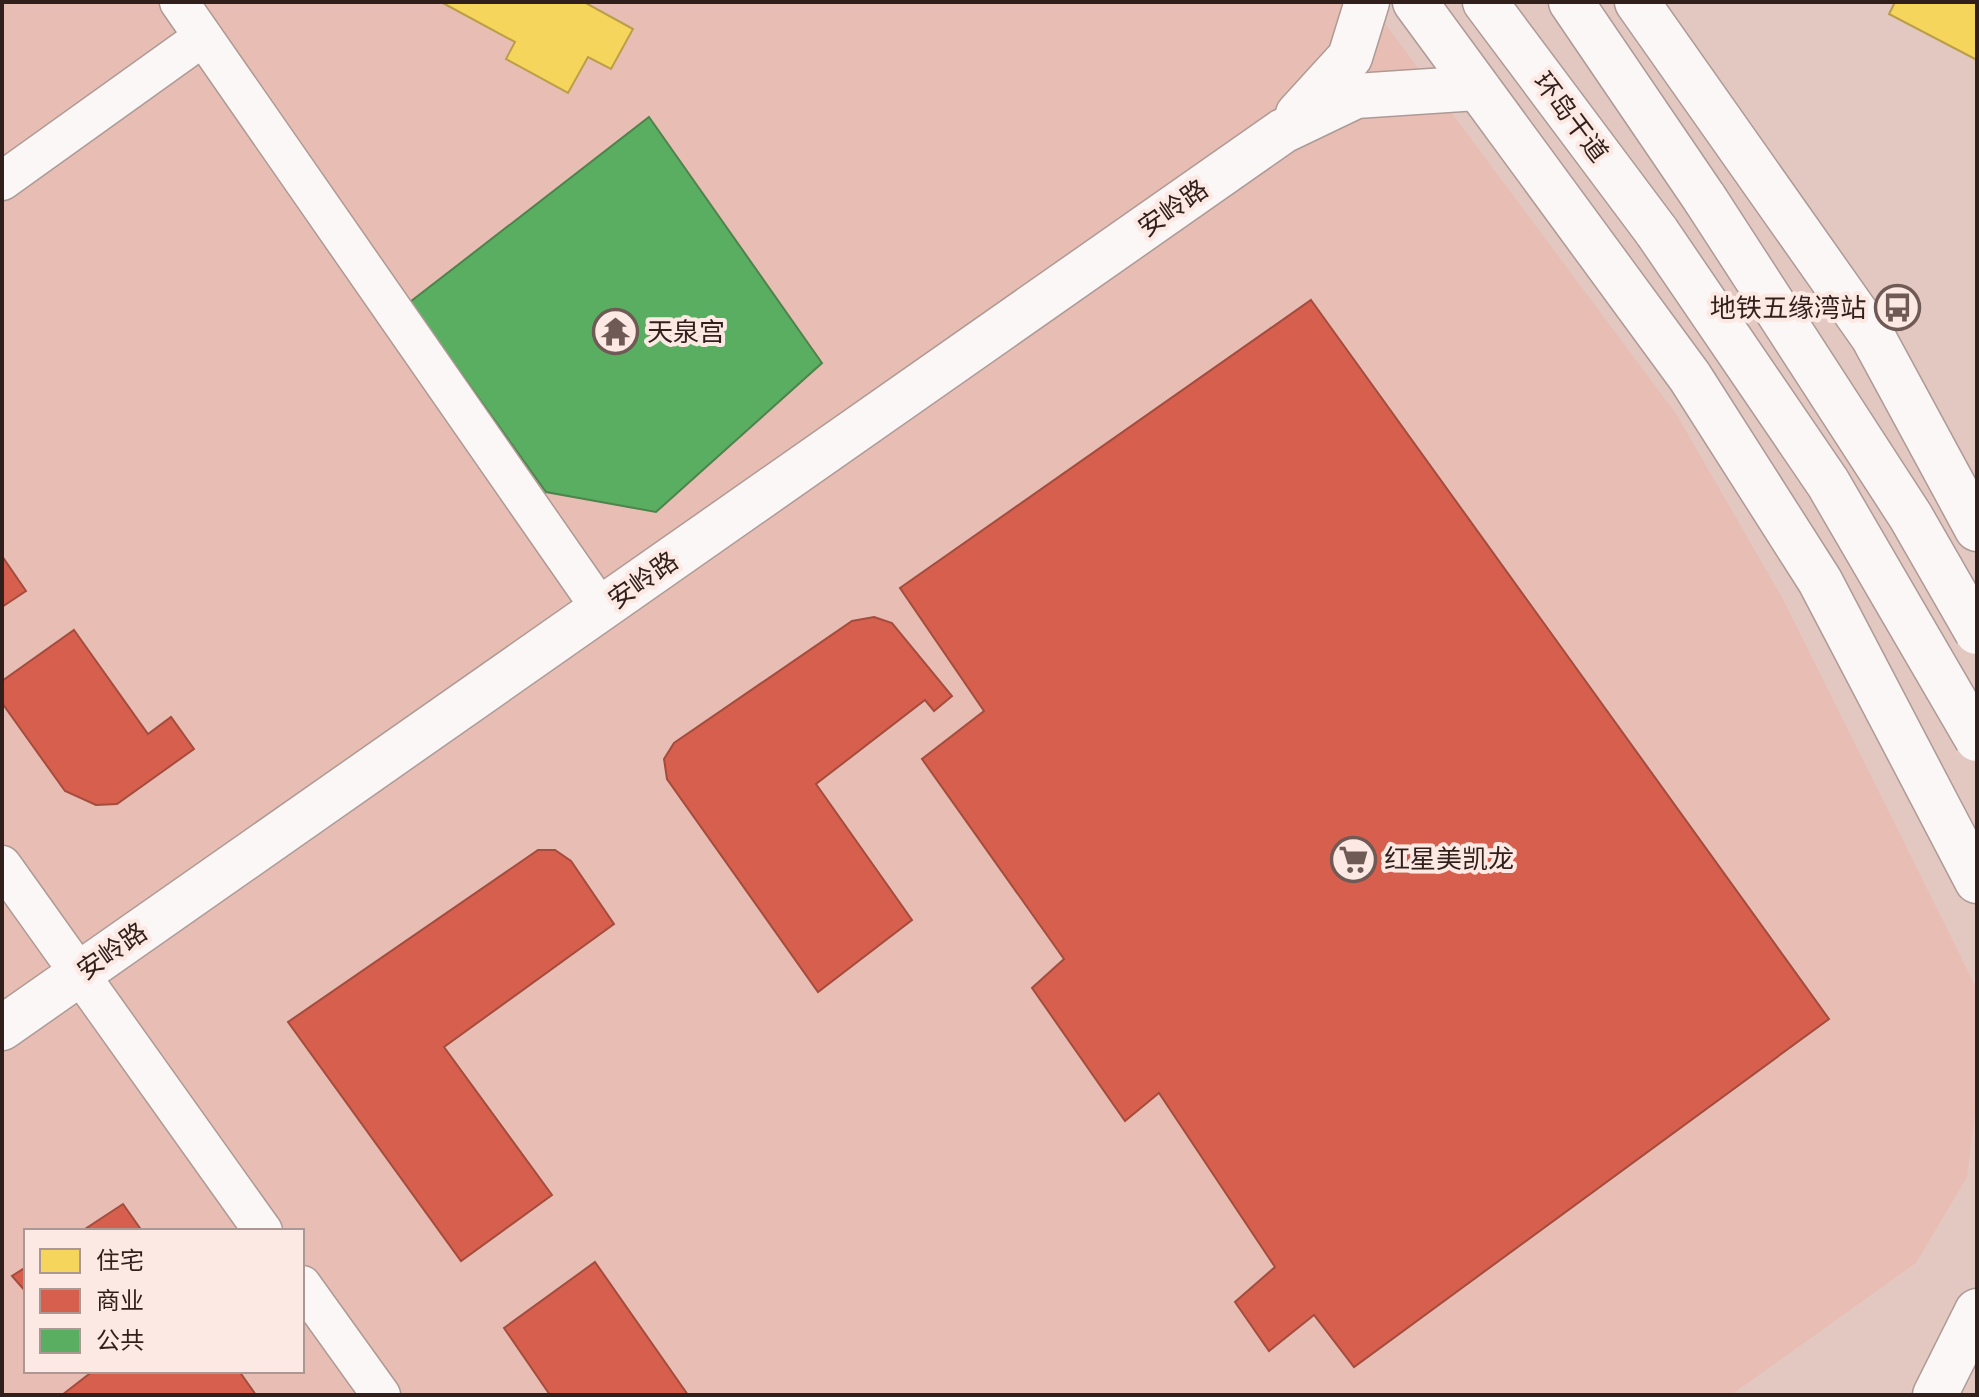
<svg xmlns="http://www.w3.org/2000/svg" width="1979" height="1397" font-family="Montserrat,'Noto Sans SC',sans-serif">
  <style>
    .built { fill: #e8beb4; fill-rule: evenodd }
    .homes { fill: #f6d55c; stroke: #bb9e48; stroke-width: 2 }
    .shops { fill: #d6604d; stroke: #a44c3e; stroke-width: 2 }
    .public { fill: #5aae61; stroke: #4e834c; stroke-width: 2 }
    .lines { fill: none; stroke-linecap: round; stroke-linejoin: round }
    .minor-casing { stroke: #ae9a95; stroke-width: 41 }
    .major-casing { stroke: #ae9a95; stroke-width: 47 }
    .highway-casing { stroke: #ae9a95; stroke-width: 47 }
    .minor { stroke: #fbf7f6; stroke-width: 38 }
    .major { stroke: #fbf7f6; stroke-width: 44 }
    .highway { stroke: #fbf7f6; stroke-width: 44 }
    .highway-bridge-casing { stroke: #ae9a95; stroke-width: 47; stroke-linecap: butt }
    .highway-bridge { stroke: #fbf7f6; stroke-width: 44 }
    .labels { text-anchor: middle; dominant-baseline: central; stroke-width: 8; stroke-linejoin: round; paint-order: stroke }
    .street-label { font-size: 26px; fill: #311f1b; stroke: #fde9e4 }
    .poi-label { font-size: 26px; fill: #311f1b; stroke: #fde9e4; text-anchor: start }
  </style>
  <rect width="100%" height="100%" fill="#e3c8c2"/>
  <!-- built -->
  <path class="built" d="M2,2H1369L1677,415L1784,601L1977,989V1098L1967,1177L1916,1263L1731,1395H2ZM26,1231H302V1371H26Z"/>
  <!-- homes -->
  <g class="homes">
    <path d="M441,2H584L633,29L611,69L588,57L568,93L506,59L515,42Z"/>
    <path d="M1895,2H1977V60L1889,14Z"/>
  </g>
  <!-- shops -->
  <g class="shops">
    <path d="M1311,300L1829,1019L1354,1367L1314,1315L1269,1351L1235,1302L1275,1267L1159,1093L1125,1121L1032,988L1064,959L922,759L984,711L900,588Z"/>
    <path d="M2,556L26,591L2,607Z"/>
    <path d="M874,617L892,623L952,696L934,711L925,700L816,784L912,920L818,992L667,779L664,759L674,743L852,621Z"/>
    <path d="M74,630L148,734L171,717L194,749L117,804L96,805L65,791L2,703V681Z"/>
    <path d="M538,850H555L571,861L614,924L444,1047L552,1195L461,1261L288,1022Z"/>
    <path d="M123,1204L142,1231H82Z"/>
    <path d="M595,1262L688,1395H550L504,1328Z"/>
    <path d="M26,1267V1292L12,1276Z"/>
    <path d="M93,1371H239L256,1395H62Z"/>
  </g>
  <!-- public -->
  <path class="public" d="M649,117L822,363L656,512L546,492L410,302Z"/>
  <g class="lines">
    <defs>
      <g id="minor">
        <path d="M179,2L601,609"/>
        <path d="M2,181L203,37"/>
        <path d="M2,865L263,1231"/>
        <path d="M302,1285L381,1395"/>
      </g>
      <g id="major">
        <path d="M1415,2L1690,377L1820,581L1977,881"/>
        <path d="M1637,2L1873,337L1977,529"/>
        <path d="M1298,114L1350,57L1367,2"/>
        <path d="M2,1028L1283,131L1356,96L1477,88"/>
        <path d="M1935,1395L1977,1311"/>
      </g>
      <g id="highway">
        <path d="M1485,2L1657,232"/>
        <path d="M1571,2L1705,199"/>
      </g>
    </defs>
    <!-- minor casing -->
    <use href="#minor" class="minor-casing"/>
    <!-- major casing -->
    <use href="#major" class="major-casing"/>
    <!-- highway casing -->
    <use href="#highway" class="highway-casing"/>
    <!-- minor -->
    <use href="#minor" class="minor"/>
    <!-- major -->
    <use href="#major" class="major"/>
    <!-- highway -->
    <use href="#highway" class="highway"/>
    <defs>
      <g id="highway-bridge">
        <path d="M1705,199L1911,517L1977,632"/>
        <path d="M1657,232L1828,483L1977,739"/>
      </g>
    </defs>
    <!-- highway-bridge casing -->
    <use href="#highway-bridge" class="highway-bridge-casing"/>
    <!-- highway-bridge -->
    <use href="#highway-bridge" class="highway-bridge"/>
  </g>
  <!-- icons -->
  <defs>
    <symbol id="bus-ring" viewBox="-11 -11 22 22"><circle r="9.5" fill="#fde9e4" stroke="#6f5a55" stroke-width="1.5"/><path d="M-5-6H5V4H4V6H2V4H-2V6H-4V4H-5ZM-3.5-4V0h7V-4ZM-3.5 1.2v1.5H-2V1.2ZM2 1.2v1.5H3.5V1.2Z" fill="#6f5a55"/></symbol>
    <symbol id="temple-ring" viewBox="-11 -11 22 22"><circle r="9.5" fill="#fde9e4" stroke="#6f5a55" stroke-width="1.5"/><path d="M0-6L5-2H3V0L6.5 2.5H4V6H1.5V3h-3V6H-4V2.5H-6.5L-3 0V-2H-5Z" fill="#6f5a55"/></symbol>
    <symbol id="supermarket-ring" viewBox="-11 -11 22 22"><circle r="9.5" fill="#fde9e4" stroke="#6f5a55" stroke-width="1.5"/><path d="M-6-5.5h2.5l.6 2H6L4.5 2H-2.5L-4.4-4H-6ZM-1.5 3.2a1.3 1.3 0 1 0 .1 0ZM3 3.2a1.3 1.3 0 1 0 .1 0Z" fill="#6f5a55"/></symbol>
  </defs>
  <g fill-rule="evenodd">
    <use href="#bus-ring" x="1872" y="282" width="51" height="51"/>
    <use href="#temple-ring" x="590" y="306" width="51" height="51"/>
    <use href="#supermarket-ring" x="1328" y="834" width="51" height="51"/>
  </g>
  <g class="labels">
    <!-- street labels -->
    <g class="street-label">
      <text transform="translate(1571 117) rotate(53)">环岛干道</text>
      <text transform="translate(1173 208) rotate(-35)">安岭路</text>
      <text transform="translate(643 580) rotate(-35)">安岭路</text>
      <text transform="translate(112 951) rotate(-35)">安岭路</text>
    </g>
    <!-- poi labels -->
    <g class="poi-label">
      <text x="1866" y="308" text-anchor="end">地铁五缘湾站</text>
      <text x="647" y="332">天泉宫</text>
      <text x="1384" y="859">红星美凯龙</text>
    </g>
  </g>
  <!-- border -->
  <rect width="1979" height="1397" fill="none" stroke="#311f1b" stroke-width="8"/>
  <!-- legend -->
  <rect x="24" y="1229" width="280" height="144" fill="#fde9e4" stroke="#ab9894" stroke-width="2"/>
  <rect x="40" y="1249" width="40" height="24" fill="#f6d55c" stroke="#ab9894" stroke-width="2"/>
  <text x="96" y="1269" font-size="24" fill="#311f1b">住宅</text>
  <rect x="40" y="1289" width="40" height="24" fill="#d6604d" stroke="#ab9894" stroke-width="2"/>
  <text x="96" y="1309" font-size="24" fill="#311f1b">商业</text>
  <rect x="40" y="1329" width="40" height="24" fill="#5aae61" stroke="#ab9894" stroke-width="2"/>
  <text x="96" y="1349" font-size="24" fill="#311f1b">公共</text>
</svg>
